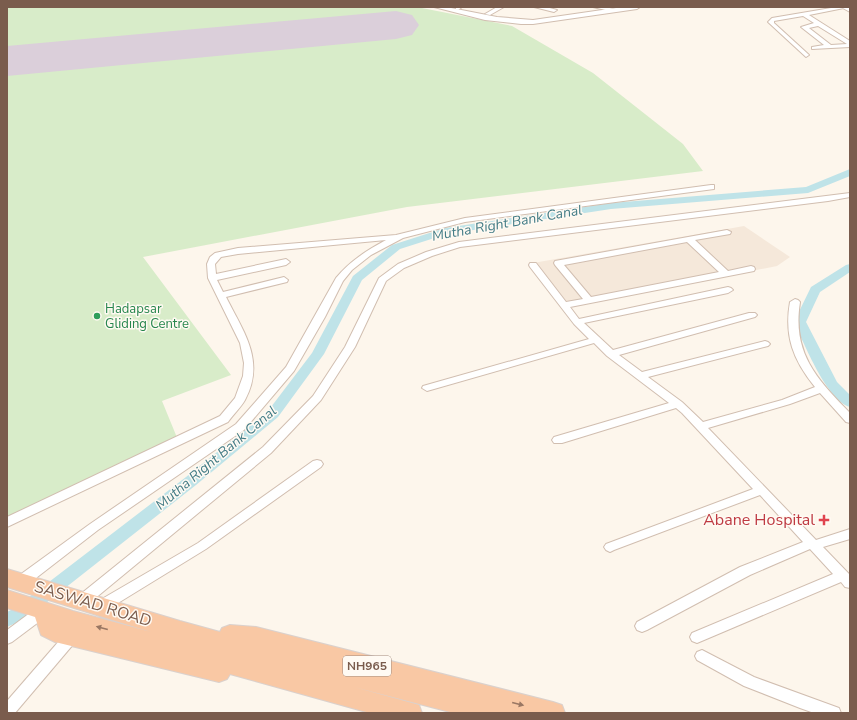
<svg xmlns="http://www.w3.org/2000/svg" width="857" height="720" font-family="'Nunito Sans',sans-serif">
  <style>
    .residential { fill: #f5e8da }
    .green { fill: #d8ecc9 }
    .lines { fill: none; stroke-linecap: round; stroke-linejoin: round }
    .canal { fill: #bfe3e8; fill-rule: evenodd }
    .runway { fill: #dbcfda; fill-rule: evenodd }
    .minor-casing { stroke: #d1beb0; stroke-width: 2 }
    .tertiary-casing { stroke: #d1beb0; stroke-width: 2 }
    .trunk-casing { stroke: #dad1cd; stroke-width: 2 }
    .minor { fill: #fff; fill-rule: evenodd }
    .tertiary { fill: #fff; fill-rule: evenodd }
    .trunk { fill: #f9c8a4; fill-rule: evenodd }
    .oneway { fill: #9a7763 }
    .leisure-dot { fill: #2e9e5b; stroke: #fffaf3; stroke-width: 1.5 }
    .health-dot { fill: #e0444e; stroke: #fffaf3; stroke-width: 1.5 }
    .labels { text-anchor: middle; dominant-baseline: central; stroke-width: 3; stroke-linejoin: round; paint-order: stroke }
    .shield { fill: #fffaf3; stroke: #a28b7f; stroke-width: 1 }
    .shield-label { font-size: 12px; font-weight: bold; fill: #7a5c4d }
    .leisure-label { font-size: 13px; fill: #27864d; stroke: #fffaf3; text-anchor: start }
    .water-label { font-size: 14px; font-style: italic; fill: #437c86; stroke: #fffaf3 }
    .near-health-label { font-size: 16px; fill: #be3a42; stroke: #fffaf3; text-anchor: end }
    .near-street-label { font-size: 16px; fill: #7a5c4d; stroke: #fffaf3 }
  </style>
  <rect width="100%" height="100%" fill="#fdf6ec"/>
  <!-- residential -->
  <path class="residential" d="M744,226L790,257L777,266L570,306L533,263Z"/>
  <!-- green -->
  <path class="green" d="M7,7H417L512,26L593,73L683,144L703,171L407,207L143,257L231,375L162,401L178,440L7,519Z"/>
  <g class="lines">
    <!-- canal -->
    <g class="canal">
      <path d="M850,169V176L808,193L611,209L447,234L400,249L362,280L324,354L278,417L196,485L27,618L7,627V612L15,608L186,477L268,411L312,353L353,276L392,245L445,228L611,203L806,187Z"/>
      <path d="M850,264V272L820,292L806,322L837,382L850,395V407C827,401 804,343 794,322L811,287L846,265Z"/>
    </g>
    <!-- runway -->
    <path class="runway" d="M396,11L412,15L419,25L412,35L396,39L7,76V46Z"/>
    <defs>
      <g id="minor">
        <path d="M456,7H462L458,10L456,9Z"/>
        <path d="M497,7H504L490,15L485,14Z"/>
        <path d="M534,7H546L557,10L554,12Z"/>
        <path d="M593,7H606L617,10L614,12Z"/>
        <path d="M837,7H849L809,15L850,41V47L812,49V47L824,45L801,27L814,23L803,16L774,21V23L808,54L809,55L806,57L768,22L772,18ZM818,26L847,44L831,45L809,28Z"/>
        <path d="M711,185H714V189L465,222L403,238L371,255L352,270L343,281L325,317L294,371L244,430L98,530L27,585L22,586L17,585L16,581L17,577L90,524L236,424L286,367L336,278C350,261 366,251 386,240L238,254L221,257L215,264L216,274L286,259L290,262L286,265L217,280L223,292L284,277L288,280L287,282L226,297C243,331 266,361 245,400C241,407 233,415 228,422L7,527V517L220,416L235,398L243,376L244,363L240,343L208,278L207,264L210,257L215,253L238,248L396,235L465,218Z"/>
        <path d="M850,193V197L828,201L460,247L432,256L404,268L386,281L355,347L321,400L271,453L87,605L82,606L77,605L75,601L77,597L263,447L313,396L345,347L379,278L398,264L426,252L459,242Z"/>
        <path d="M727,230L731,232L730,234L695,240L728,271L751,266L754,267L755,269L754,271L570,307L579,319L728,287L731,288L733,290L728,293L584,323L613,350L749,313H755L757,315L755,317L619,355L642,372L765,341L768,342L770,344L768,346L648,377L682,402L703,422L782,400L815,387C793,360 784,336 790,302L795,299L798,300L800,302C792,353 816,378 850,413V423L846,422L820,393L790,404L708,428L816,540L850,529V539L823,547L850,575V588L845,587L841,582L697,643L692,641L690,637L692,633L833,574L810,549L750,575L647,630L642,632L637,630L635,626L637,622L740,567L803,542L760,495L614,550L610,552L606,550L604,547L606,544L753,489L682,413L676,408L562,443H554L552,440L554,437L669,403L607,356L594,343L427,391L422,388L423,386L589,339L574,324L530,267L529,265L530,263H536L566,302L583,299L555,265L554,263L555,261ZM687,242L719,272L591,297L564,265Z"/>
        <path d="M317,460L321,461L323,464L321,467L206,549L105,611L100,612L95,611L93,607L95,603L198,543L313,461Z"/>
        <path d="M43,606L48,607L50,611L48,615L12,642L7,644V630L38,607Z"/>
        <path d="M71,631L76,633L78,637L76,641L15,713H7V701L66,633Z"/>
        <path d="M702,650L754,677L839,708L841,713H814L800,708L744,686L697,660L695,656L697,652Z"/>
      </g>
      <g id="tertiary">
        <path d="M434,7H446L497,17L533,20L623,7H640L637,9L533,24H521L485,20Z"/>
        <path d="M841,7H850V12Z"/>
      </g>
      <path id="trunk" d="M7,569L180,621L220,632L222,628L230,625L256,627L553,702L562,705L565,713H454L354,687L419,705L422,713H370L230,674L227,679L219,682L55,642L41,635L35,617L7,608V590L73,611L151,632L7,587Z"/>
    </defs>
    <!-- minor casing -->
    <use href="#minor" class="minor-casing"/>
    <!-- tertiary casing -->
    <use href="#tertiary" class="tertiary-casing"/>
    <!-- trunk casing -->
    <use href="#trunk" class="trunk-casing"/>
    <!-- minor -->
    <use href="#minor" class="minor"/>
    <!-- tertiary -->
    <use href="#tertiary" class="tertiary"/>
    <!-- trunk -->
    <use href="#trunk" class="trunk"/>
  </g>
  <!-- one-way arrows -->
  <defs><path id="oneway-solid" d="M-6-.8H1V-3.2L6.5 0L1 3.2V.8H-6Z"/></defs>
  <g class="oneway">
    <use href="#oneway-solid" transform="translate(102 628) rotate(-165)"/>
    <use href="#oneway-solid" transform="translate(518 704) rotate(14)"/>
  </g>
  <!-- markers -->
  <circle class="leisure-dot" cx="97" cy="316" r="4"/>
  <path class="health-dot" d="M822 514h4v4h4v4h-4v4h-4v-4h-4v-4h4z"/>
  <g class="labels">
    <!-- shield labels -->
    <rect class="shield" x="343" y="656" width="48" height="20" rx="3"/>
    <g class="shield-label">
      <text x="367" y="666">NH965</text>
    </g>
    <!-- leisure labels -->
    <g class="leisure-label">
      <text x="105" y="309">Hadapsar<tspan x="105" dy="15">Gliding Centre</tspan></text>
    </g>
    <!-- water labels -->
    <g class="water-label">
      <text transform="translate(507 223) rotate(-10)">Mutha Right Bank Canal</text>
      <text transform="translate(216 458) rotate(-40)">Mutha Right Bank Canal</text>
    </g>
    <!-- near-health labels -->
    <g class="near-health-label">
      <text x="815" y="520">Abane Hospital</text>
    </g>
    <!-- near-street labels -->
    <g class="near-street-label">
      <text transform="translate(93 604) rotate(17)">SASWAD ROAD</text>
    </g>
  </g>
  <!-- border -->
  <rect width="857" height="720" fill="none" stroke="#7a5c4d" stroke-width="16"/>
</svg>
